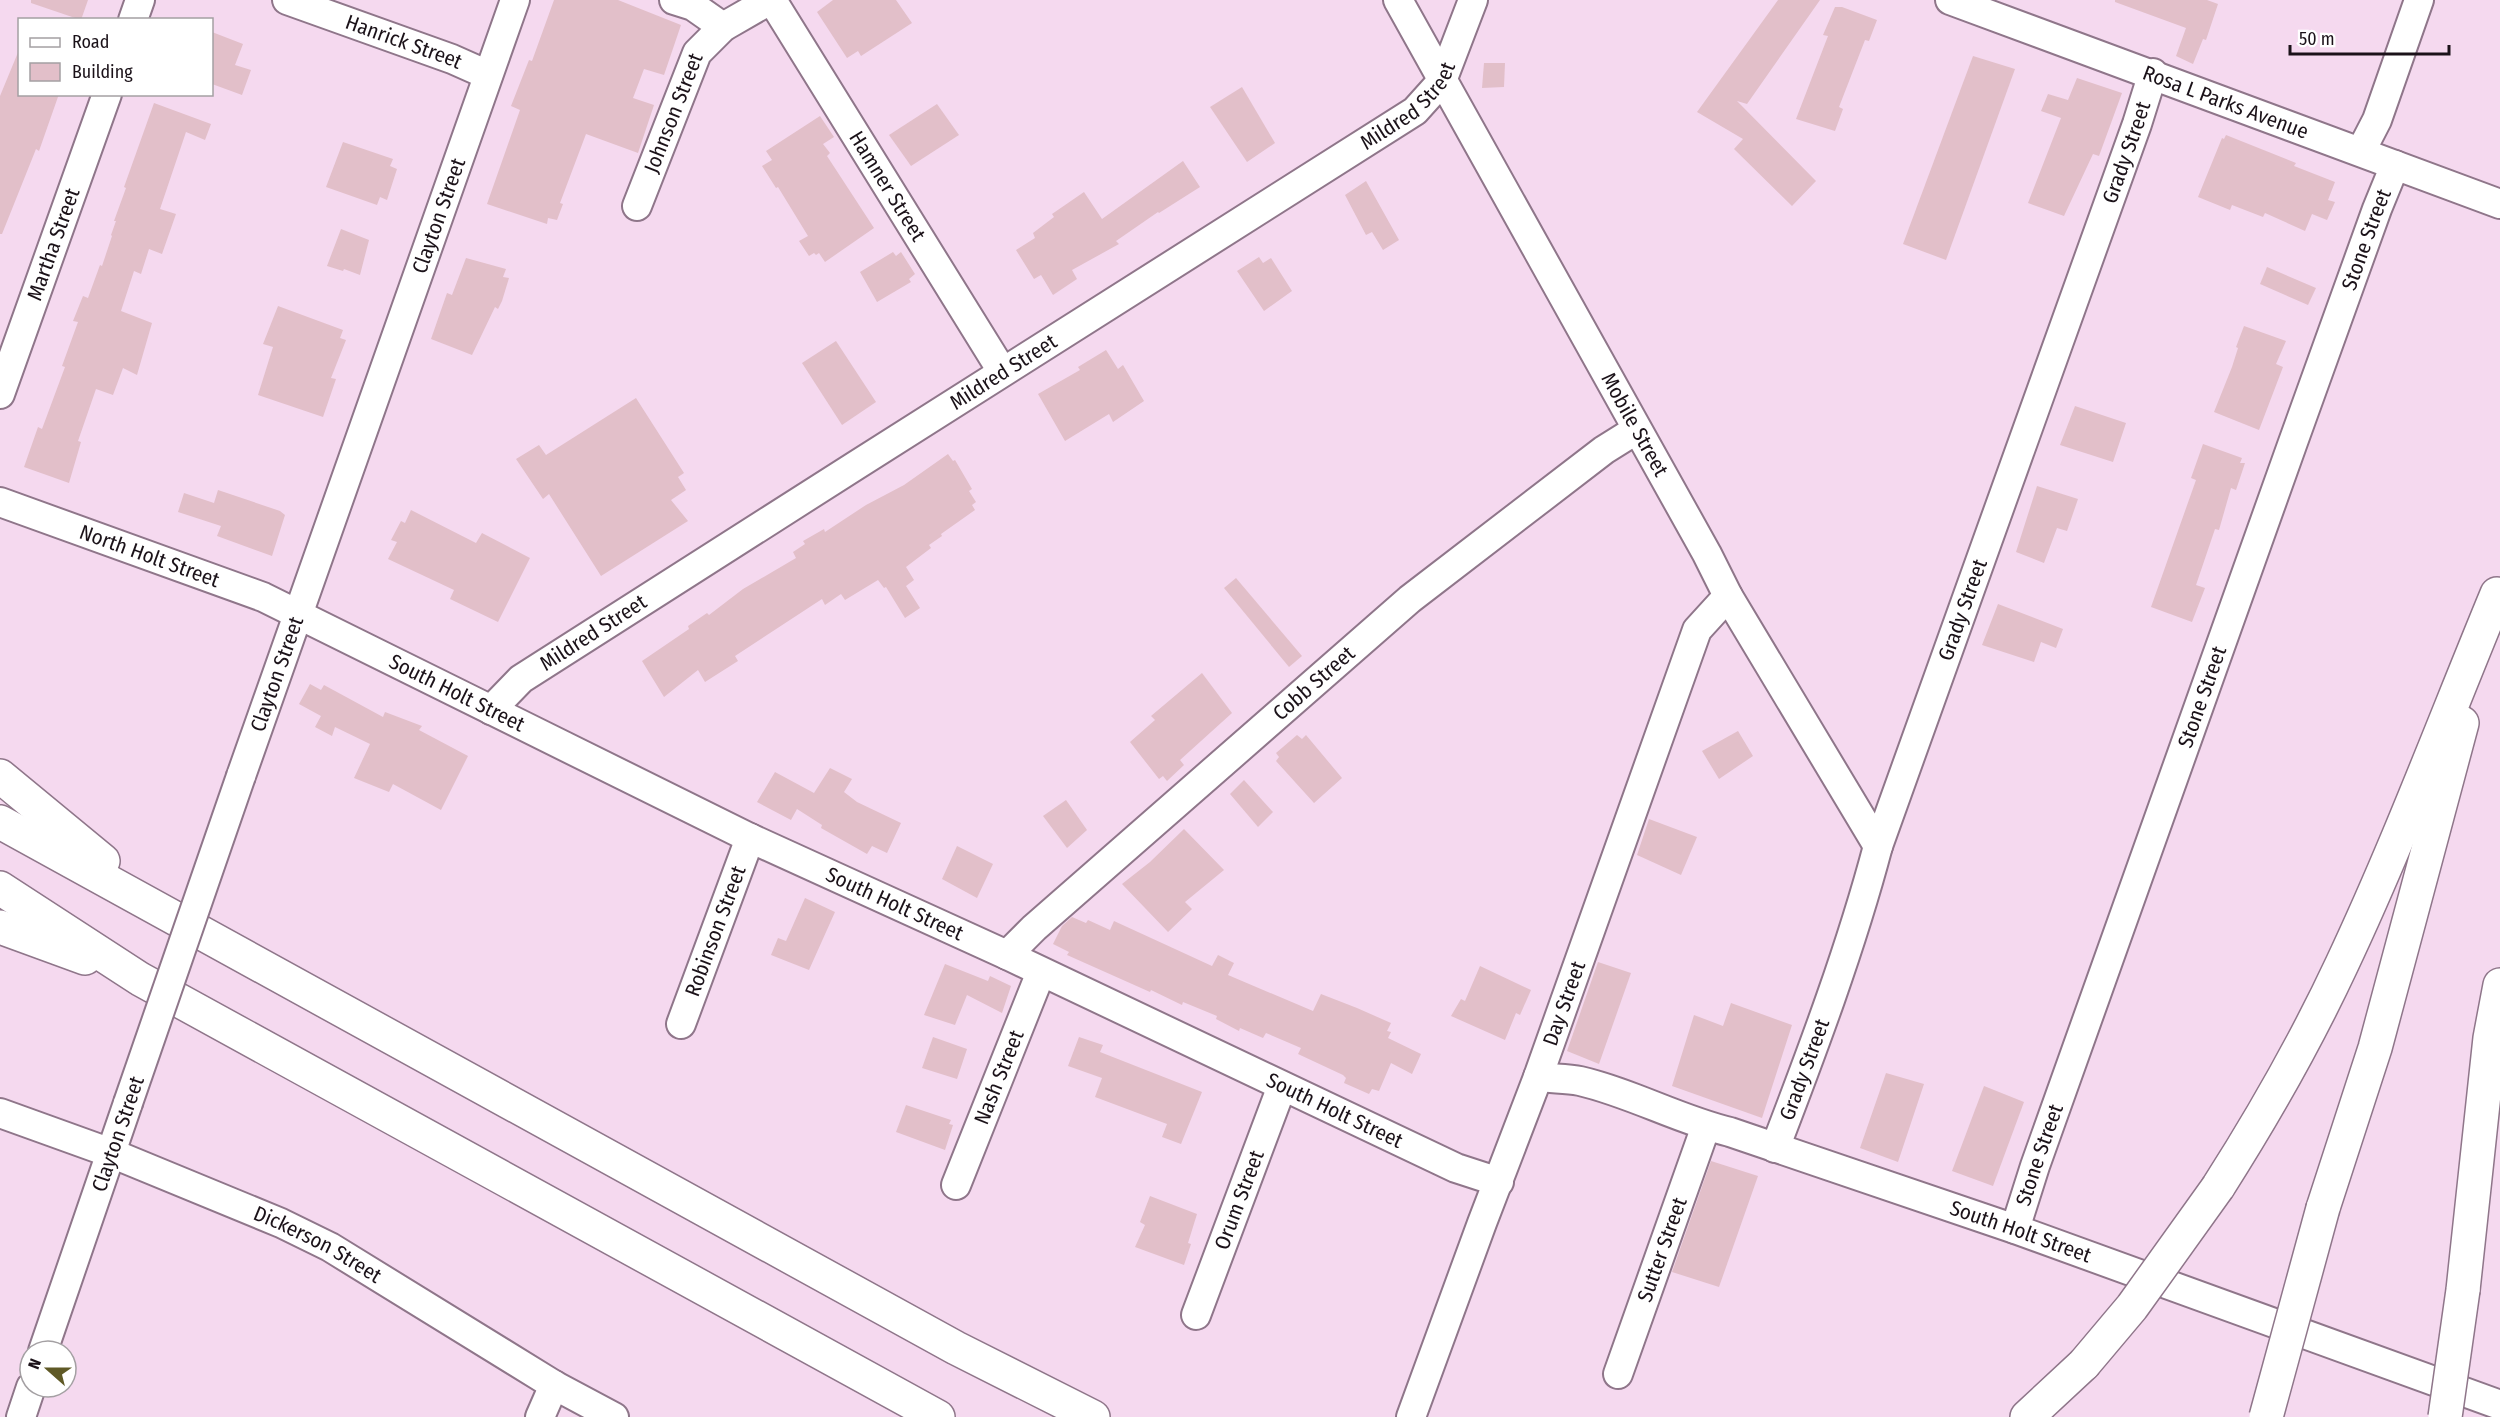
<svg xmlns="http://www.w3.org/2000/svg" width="2500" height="1417" font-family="'Fira Sans Condensed',sans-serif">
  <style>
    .building { fill: #e2bfc9 }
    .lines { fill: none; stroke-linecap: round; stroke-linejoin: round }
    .minor-casing { stroke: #8f768a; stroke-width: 32 }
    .highway-casing { stroke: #8f768a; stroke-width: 36 }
    .minor { stroke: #fff; stroke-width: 28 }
    .highway { stroke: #fff; stroke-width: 33 }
    .minor-bridge-casing { stroke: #8f768a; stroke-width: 32; stroke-linecap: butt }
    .highway-bridge-casing { stroke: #8f768a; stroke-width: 36; stroke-linecap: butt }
    .minor-bridge { stroke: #fff; stroke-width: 28 }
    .highway-bridge { stroke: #fff; stroke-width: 33 }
    .labels { text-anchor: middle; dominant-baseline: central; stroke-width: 4.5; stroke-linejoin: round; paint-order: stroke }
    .street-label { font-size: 21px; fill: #1b1219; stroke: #fff }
  </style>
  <rect width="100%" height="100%" fill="#f5d9ef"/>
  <!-- building -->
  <g class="building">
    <path d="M31,0H88L81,20L31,3Z"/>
    <path d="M554,0H618L681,25L664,75L644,69L633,98L654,105L638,153L586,134L560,203L563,204L557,220L548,218L547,224L487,204L520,110L511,106L529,60L532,61Z"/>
    <path d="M833,0H896L912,23L861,56L858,51L847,58L817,12Z"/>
    <path d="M1778,0H1820L1747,104L1737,101L1816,181L1792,206L1734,149L1743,139L1697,112Z"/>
    <path d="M2115,0H2207L2218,4L2206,40L2203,39L2193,64L2176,56L2186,28L2115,2Z"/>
    <path d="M1835,7H1842L1877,20L1869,41L1865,40L1839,107L1843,109L1835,131L1796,119L1828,36L1823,35Z"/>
    <path d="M212,32L243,44L235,65L251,70L242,95L212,84Z"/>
    <path d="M19,50L20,94H59L39,151L36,149L2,234H0V96Z"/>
    <path d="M1973,56L2015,69L1946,260L1903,244Z"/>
    <path d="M1484,63H1505L1504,87L1482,88Z"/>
    <path d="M2077,78L2122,93L2099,156L2093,154L2064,216L2028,203L2061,118L2041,111L2048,94L2068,100Z"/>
    <path d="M1242,87L1275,143L1247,162L1210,107Z"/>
    <path d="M154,103L211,124L205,140L186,132L160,209L176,214L162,254L149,249L141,274L134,271L121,311L152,323L137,375L123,368L113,395L96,389L78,441L81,442L69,483L24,467L38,427L42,429L65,367L62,366L78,322L73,321L83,296L88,298L100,265L102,266L112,236L111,235L116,221H114L126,188L124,187Z"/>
    <path d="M937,104L959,135L911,166L889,135Z"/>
    <path d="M820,116L834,137L823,144L830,153L827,156L874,228L825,262L819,253L816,255L814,253L809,256L799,241L808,236L778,187L776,188L762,166L772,160L766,151Z"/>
    <path d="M2226,135L2296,163L2294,166L2335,182L2328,200L2335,202L2327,220L2312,214L2305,231L2265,213L2263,217L2232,205L2230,210L2198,197L2222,138L2224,139Z"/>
    <path d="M343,142L393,159L390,166L397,169L387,200L380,197L377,205L326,187Z"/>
    <path d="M1183,161L1200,187L1159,213L1158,212L1116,241L1119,244L1072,270L1077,279L1053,295L1041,275L1034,279L1016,250L1035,238L1033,233L1054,217L1052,214L1084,192L1102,219Z"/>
    <path d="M1366,181L1399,240L1383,250L1372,232L1366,235L1345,195Z"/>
    <path d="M341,229L369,240L360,275L344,269L343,271L327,266Z"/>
    <path d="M893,252L896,256L901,252L915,274L909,279L911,282L877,302L860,272Z"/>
    <path d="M1259,257L1263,263L1271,258L1292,291L1264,311L1237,271Z"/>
    <path d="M466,258L506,269L503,277L509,278L502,301L498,309L495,307L472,355L431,339L447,293L452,295Z"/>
    <path d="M2267,267L2316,288L2308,305L2260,284Z"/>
    <path d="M278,306L343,330L340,338L346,340L331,378L336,379L323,417L258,395L273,347L263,344Z"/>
    <path d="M2244,326L2286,341L2276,364L2283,367L2259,430L2214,412L2232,367L2238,348L2236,347Z"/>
    <path d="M836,341L876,402L842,425L802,363Z"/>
    <path d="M1106,350L1118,369L1123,365L1144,401L1113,422L1109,414L1065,441L1038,394L1080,370L1078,367Z"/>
    <path d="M636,398L684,473L678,477L686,490L671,500L688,521L601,576L549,494L543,499L516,459L539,445L546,455Z"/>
    <path d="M2075,406L2126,423L2113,462L2060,445Z"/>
    <path d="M2203,444L2242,458L2240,463H2245L2236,490L2231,488L2219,530L2215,529L2196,585L2205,588L2192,622L2151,607L2196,480L2191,478Z"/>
    <path d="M948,454L953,461L955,460L972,489L969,491L976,502L972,505L975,510L941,534L942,536L929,545L931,548L906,567L914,580L906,586L920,608L905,618L886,587L884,588L878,580L845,600L841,594L825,605L822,599L735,656L738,661L705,682L698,670L664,697L642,661L689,629L688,626L707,613L709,615L743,589L796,558L793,552L805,544L803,541L824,529L825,532L866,505L904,485Z"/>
    <path d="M2037,486L2078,499L2067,531L2057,528L2044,563L2016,552Z"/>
    <path d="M218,490L280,511L285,515L272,556L217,536L221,526L178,512L184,493L214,503Z"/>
    <path d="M411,510L476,543L482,533L530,558L498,622L450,599L454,590L388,559L397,542L391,540L401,521L405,523Z"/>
    <path d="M1236,578L1302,656L1289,667L1224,588Z"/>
    <path d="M1998,604L2063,629L2056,648L2041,642L2034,662L1982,645Z"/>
    <path d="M1202,673L1232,713L1180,760L1184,765L1167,781L1163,776L1159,779L1130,742L1155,720L1151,716Z"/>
    <path d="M310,684L321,690L324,685L383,717L385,712L422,726L419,730L468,756L441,810L393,784L389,792L354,778L370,744L335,727L332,736L315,727L321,716L299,704Z"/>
    <path d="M1738,731L1753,756L1719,779L1702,751Z"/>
    <path d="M1297,735L1302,739L1306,735L1342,778L1314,803L1276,761L1279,757L1276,753Z"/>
    <path d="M830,768L852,779L844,792L857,802L901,823L887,853L872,846L867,854L821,828L822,825L797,809L791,820L757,802L775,772L814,793Z"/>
    <path d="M1244,780L1273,812L1258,827L1230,794Z"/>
    <path d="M1066,800L1087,830L1067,848L1043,816Z"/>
    <path d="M1649,819L1697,837L1681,875L1637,855Z"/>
    <path d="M1184,829L1224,870L1185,902L1192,909L1168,932L1122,884L1150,862Z"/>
    <path d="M957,846L993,864L977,898L942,879Z"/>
    <path d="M805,898L835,912L809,970L771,955L778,938L786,941Z"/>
    <path d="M1072,917L1086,923L1088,920L1110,930L1114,921L1212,966L1218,955L1234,963L1228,975L1313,1011L1321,994L1357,1008L1391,1023L1387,1031L1391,1032L1388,1038L1421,1054L1412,1074L1391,1063L1379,1091L1372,1089L1369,1094L1344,1083L1346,1078L1343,1075L1298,1054L1301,1048L1266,1033L1263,1038L1240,1028L1239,1031L1216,1019L1217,1016L1183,1002L1182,1005L1151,990L1150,992L1067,955L1069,952L1053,944L1062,926Z"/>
    <path d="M1598,962L1631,973L1599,1064L1567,1051Z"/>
    <path d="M945,964L988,981L990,976L1011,986L1002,1013L967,995L955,1025L924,1015Z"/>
    <path d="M1480,966L1531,990L1520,1015L1516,1013L1505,1040L1451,1016L1461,999L1465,1001Z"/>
    <path d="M1731,1003L1792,1025L1762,1118L1672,1086L1694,1015L1723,1026Z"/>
    <path d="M933,1037L967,1049L957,1079L922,1068Z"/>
    <path d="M1079,1037L1103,1045L1100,1052L1202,1092L1181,1144L1162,1137L1167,1124L1095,1097L1102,1078L1068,1066Z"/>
    <path d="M1886,1073L1924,1084L1898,1162L1860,1148Z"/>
    <path d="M1984,1086L2024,1102L1993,1186L1952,1171Z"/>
    <path d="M906,1105L951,1120L949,1124L953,1125L945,1150L896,1132Z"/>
    <path d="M1711,1161L1758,1176L1719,1287L1672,1272Z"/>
    <path d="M1150,1196L1197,1214L1188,1243L1191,1244L1184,1265L1135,1247L1145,1225L1140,1222Z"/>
  </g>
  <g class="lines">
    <defs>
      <g id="minor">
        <path id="s1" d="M287,0L452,59L488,75"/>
        <path d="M674,0L693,6L723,27"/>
        <path id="s2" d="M772,0L1002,371"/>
        <path id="s3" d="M1398,0L1707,554L1728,596L1878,846"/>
        <path id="s4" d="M1950,0L2500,204"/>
        <path d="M133,20L140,0"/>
        <path d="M2361,151L2377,120L2419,0"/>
        <path id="s5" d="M637,206L697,53L723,27L770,0"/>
        <path id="s6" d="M0,394L107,94"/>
        <path id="s7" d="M0,502L263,597L750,838L1007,955L1456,1168L1499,1182"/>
        <path id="s8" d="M491,710L521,679C818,488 1117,301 1415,111L1442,81L1473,0"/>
        <path id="s9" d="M241,776L515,0"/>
        <path id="s10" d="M1007,955L1034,928L1410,599L1604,450L1636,430"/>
        <path id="s11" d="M681,1024L750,838"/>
        <path id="s12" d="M1538,1077C1552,1079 1567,1078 1580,1081C1632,1093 1679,1120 1730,1132L2015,1229L2500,1405"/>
        <path id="s13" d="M0,1113L111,1153L281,1223L330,1247L554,1385L614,1417"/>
        <path id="s14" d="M1775,1148C1813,1049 1851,948 1878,846L2137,124L2153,73"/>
        <path id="s15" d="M956,1185L1041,972"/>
        <path id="s16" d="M2015,1229L2035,1166L2292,445L2377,209L2395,165"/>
        <path id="s17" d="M1196,1315L1282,1086"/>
        <path d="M43,1351L128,1103"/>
        <path id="s18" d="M1618,1374L1706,1126"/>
        <path d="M21,1417L31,1387"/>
        <path d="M540,1417L554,1385"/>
        <path id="s19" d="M1411,1417L1482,1223L1538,1077L1697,630L1728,596"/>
      </g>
      <g id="highway">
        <path d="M0,776L103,861"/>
        <path d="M0,822L956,1348L1093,1417"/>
        <path d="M0,888L140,979L938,1417"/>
        <path d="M0,927L85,958"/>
        <path d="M2218,1187C2264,1115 2306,1041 2342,964C2399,843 2446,717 2497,594"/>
        <path d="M2323,1208L2375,1048L2462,723"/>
        <path d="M2463,1290L2490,1038L2500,985"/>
        <path d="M2027,1417L2084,1364"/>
      </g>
    </defs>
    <!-- minor casing -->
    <use href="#minor" class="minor-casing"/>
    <!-- highway casing -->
    <use href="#highway" class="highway-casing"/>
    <!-- minor -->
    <use href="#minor" class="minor"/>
    <!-- highway -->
    <use href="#highway" class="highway"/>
    <defs>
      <path id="minor-bridge" d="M128,1103L241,776"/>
      <g id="highway-bridge">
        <path d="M2084,1364L2132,1307L2218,1187"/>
        <path d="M2266,1417L2323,1208"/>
        <path d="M2445,1417L2463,1290"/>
      </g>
    </defs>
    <!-- minor-bridge casing -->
    <use href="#minor-bridge" class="minor-bridge-casing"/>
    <!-- highway-bridge casing -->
    <use href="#highway-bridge" class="highway-bridge-casing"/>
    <!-- minor-bridge -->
    <use href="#minor-bridge" class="minor-bridge"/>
    <!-- highway-bridge -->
    <use href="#highway-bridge" class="highway-bridge"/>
  </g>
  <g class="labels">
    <!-- street labels -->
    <g class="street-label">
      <text stroke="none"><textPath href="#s1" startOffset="124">Hanrick Street</textPath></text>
      <text stroke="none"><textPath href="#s4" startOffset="294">Rosa L Parks Avenue</textPath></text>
      <text stroke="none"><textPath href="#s8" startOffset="1101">Mildred Street</textPath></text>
      <text stroke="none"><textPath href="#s5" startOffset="100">Johnson Street</textPath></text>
      <text stroke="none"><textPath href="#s14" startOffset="1056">Grady Street</textPath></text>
      <text stroke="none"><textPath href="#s2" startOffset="219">Hamner Street</textPath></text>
      <text stroke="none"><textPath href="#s9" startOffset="594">Clayton Street</textPath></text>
      <text stroke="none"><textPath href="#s16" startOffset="1050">Stone Street</textPath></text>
      <text stroke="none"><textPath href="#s6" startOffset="159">Martha Street</textPath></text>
      <text stroke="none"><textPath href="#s8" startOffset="615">Mildred Street</textPath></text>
      <text stroke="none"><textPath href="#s3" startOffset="486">Mobile Street</textPath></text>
      <text stroke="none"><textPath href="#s7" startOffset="159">North Holt Street</textPath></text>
      <text stroke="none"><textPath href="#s14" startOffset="570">Grady Street</textPath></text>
      <text stroke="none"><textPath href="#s8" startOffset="129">Mildred Street</textPath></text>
      <text stroke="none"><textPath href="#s9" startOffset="108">Clayton Street</textPath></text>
      <text stroke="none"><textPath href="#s10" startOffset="410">Cobb Street</textPath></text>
      <text stroke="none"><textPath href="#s7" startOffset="496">South Holt Street</textPath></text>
      <text stroke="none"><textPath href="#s16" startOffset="564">Stone Street</textPath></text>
      <text stroke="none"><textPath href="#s7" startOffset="982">South Holt Street</textPath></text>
      <text stroke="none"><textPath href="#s11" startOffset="99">Robinson Street</textPath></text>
      <text stroke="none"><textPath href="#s19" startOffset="441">Day Street</textPath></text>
      <text stroke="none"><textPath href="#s14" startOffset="84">Grady Street</textPath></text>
      <text stroke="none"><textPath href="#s15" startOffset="116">Nash Street</textPath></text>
      <text stroke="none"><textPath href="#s7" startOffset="1468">South Holt Street</textPath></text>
      <text transform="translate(118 1134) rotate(-71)">Clayton Street</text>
      <text stroke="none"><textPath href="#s16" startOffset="78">Stone Street</textPath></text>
      <text stroke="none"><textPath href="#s17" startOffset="123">Orum Street</textPath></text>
      <text stroke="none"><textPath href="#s12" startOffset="508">South Holt Street</textPath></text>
      <text stroke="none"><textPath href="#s13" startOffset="344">Dickerson Street</textPath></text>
      <text stroke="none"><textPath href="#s18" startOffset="132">Sutter Street</textPath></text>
    </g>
  </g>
  <!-- legend -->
  <rect x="18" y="18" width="195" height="78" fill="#ffffff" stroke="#a4a0a3" stroke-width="1.5"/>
  <rect x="30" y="38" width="30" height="9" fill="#ffffff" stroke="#a4a0a3" stroke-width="1.5"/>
  <text x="72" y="48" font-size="18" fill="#1b1219">Road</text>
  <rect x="30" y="63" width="30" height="18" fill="#e2bfc9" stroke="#a4a0a3" stroke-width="1.5"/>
  <text x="72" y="78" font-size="18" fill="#1b1219">Building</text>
  <!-- north arrow -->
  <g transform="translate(48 1369) rotate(291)"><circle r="28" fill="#ffffff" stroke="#a4a0a3" stroke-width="1.5"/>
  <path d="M0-4.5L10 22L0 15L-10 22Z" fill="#5f5926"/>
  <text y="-9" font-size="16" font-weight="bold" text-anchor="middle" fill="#1b1219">N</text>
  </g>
  <!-- scale -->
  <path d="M2290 45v9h159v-9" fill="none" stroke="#1b1219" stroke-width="3"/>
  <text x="2299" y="45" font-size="18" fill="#1b1219" stroke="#ffffff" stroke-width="4.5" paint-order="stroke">50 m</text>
</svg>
